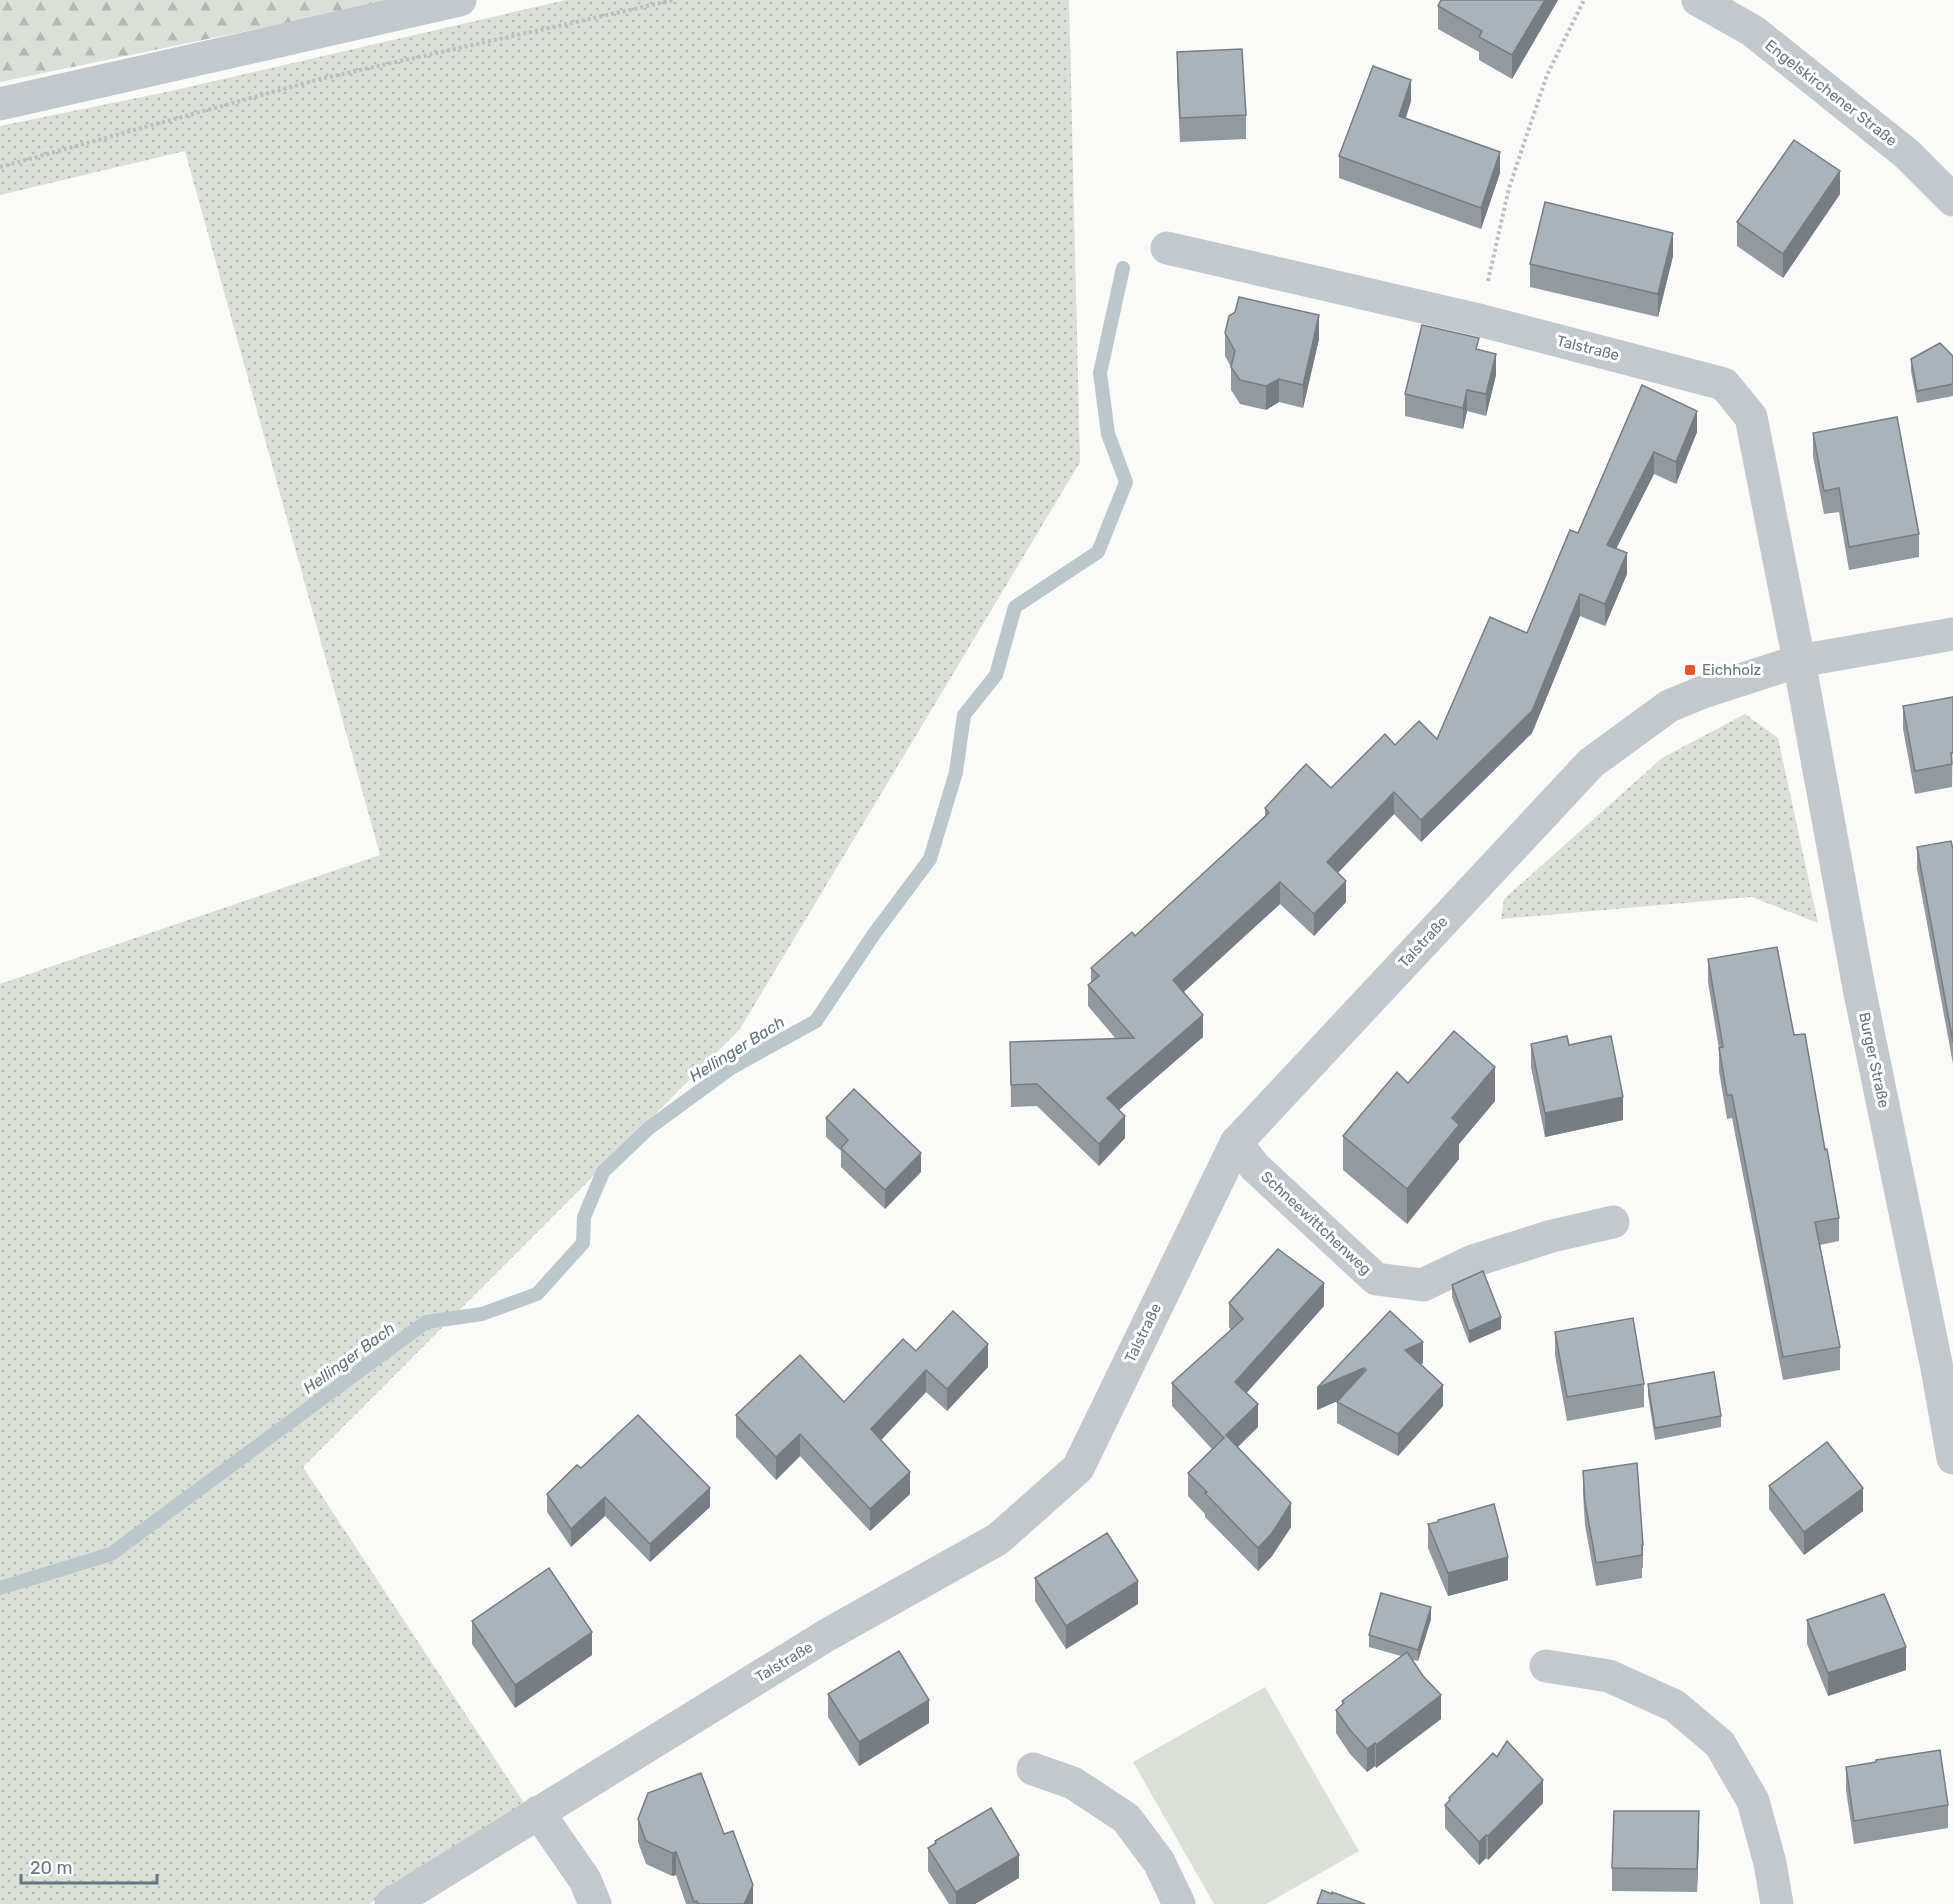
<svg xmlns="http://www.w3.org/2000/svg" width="1953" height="1904" font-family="Rubik,sans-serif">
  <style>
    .grass { fill: url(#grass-dots) }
    .forest { fill: url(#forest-firs) }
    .park { fill: #dadfd7 }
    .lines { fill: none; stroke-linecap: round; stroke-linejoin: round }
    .stream { stroke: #bbc7cb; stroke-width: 14 }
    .path { stroke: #bbbfc2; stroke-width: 4; stroke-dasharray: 3 3; stroke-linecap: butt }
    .minor { stroke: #c3c8cc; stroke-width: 33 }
    .tertiary { stroke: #c3c8cc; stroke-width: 33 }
    .wall { fill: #929a9f }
    .shaded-wall { fill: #777d82 }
    .building { fill: #aab3b9; stroke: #777d82; stroke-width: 1.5 }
    .poi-dot { fill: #e4572e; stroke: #fff; stroke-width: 2 }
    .labels { text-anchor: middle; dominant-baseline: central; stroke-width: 6; stroke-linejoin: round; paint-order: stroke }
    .street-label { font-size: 15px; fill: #657683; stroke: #fff }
    .poi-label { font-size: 15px; fill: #657683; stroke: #fff; text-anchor: start }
    .water-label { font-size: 16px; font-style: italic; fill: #60757c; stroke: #fff }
  </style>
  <defs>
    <pattern id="grass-dots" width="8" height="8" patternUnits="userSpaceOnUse" patternTransform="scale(1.5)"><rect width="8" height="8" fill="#dadfd7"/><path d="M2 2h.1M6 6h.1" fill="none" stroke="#b4b9b4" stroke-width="1.8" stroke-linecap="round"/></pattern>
    <pattern id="forest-firs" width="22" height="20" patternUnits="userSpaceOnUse" patternTransform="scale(1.5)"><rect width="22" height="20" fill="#dadfd7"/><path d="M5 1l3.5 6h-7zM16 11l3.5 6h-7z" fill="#b4b9b4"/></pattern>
  </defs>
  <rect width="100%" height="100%" fill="#fafaf8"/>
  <!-- grass -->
  <g class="grass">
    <path d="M566,0H1069L1080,462L740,1029L303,1467L528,1809L369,1904H0V984L380,855L185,151L0,195V126L171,91Z"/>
    <path d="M1745,714L1778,738L1818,923L1752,897L1501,919L1504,899L1662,758Z"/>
  </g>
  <!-- forest -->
  <path class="forest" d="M0,0H396L0,82Z"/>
  <!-- park -->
  <path class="park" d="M1265,1687L1359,1851L1266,1904H1214L1133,1762Z"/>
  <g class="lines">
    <!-- stream -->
    <path class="stream" d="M0,1588L111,1554L426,1322L482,1314L537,1294L583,1243L584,1217L603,1172L649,1128L731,1068L816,1021L874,934L930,859L956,772L964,715L996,675L1015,607L1098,552L1126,482L1108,434L1100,373L1123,268"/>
    <!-- path -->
    <g class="path">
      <path d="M0,167L320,79L674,0"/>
      <path d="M1488,281L1509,188L1547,75L1584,0"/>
    </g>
    <!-- minor -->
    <g class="minor">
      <path d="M1167,248L1479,320L1724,384L1751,417L1799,661L1859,988L1937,1368L1953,1458"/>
      <path d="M1236,1143L1255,1167L1376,1279L1423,1285L1473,1261L1552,1236L1613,1222"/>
      <path d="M1546,1666L1609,1676L1675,1706L1720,1744L1753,1801L1770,1863L1777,1904"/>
      <path d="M1033,1769L1073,1783L1126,1818L1159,1862L1179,1904"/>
      <path d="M538,1812L585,1880L595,1904"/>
      <path d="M391,1904L827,1635L998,1539L1078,1468L1236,1143L1591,763L1669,706L1703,692L1799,661L1953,634"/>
    </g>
    <!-- tertiary -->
    <g class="tertiary">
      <path d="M1698,0L1753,31L1907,154L1953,200"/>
      <path d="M0,104L460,0"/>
    </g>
  </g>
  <!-- wall -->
  <g class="wall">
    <path d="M1558,0L1512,79L1479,60V52L1438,29V6Z"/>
    <path d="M1177,52L1246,115V139L1180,142L1177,75Z"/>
    <path d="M1411,101L1406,118L1500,173L1481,229L1339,178V156Z"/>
    <path d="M1840,194L1783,278L1737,246V222Z"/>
    <path d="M1673,256L1658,317L1530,287V264Z"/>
    <path d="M1225,333L1319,339L1303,408L1279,402L1266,410L1240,404L1231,390V367L1225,356Z"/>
    <path d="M1479,350L1496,375L1486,416L1467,411L1463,429L1405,416V394Z"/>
    <path d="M1953,356V396L1917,403L1911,371V359Z"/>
    <path d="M1642,385L1697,432L1676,484L1654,474L1616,548L1627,574L1605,626L1580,616L1532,733L1421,842L1394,814L1338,873L1346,902L1314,936L1280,904L1183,992L1203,1037L1119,1110L1125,1138L1099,1166L1037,1106L1011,1107L1010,1042L1116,1039L1088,1006V985L1091,982V968L1135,936L1265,816V808L1331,788L1395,745L1437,739L1527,633L1578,533Z"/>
    <path d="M1813,433L1919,534V557L1849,570L1839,512L1824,514L1813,456Z"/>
    <path d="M1953,697L1952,787L1915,794L1903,729V706Z"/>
    <path d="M1917,847L1953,849V1064L1917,869Z"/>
    <path d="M1708,959L1794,1035L1825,1150L1839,1218V1241L1820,1245L1840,1347V1370L1783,1380L1732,1118L1727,1119L1719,1071V1049L1708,982Z"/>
    <path d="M1531,1044L1569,1045L1623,1120L1545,1137L1531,1067Z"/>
    <path d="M1408,1083L1495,1101L1459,1144V1159L1407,1224L1343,1170V1136Z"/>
    <path d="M826,1118L921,1172L885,1209L841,1167V1151L826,1137Z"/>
    <path d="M1452,1285L1501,1329L1469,1343L1452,1297Z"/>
    <path d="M1229,1303L1324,1306L1246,1393L1258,1427L1237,1447L1291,1527L1272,1556L1258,1571L1205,1517V1514L1188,1496V1473L1212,1449L1172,1406V1383L1231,1330L1229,1327Z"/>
    <path d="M1390,1311L1423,1363L1421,1364L1443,1406L1398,1456L1337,1423V1402L1338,1401L1317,1410Z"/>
    <path d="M1555,1332L1644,1384V1407L1567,1421L1555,1355Z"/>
    <path d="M916,1351L988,1367L947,1411L926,1392L881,1440L910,1494L870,1531L800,1456L776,1480L736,1437V1415L844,1402Z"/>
    <path d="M1648,1384L1721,1416V1427L1655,1440L1648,1395Z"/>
    <path d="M581,1468L710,1507L650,1562L605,1516L571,1547L547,1512V1494Z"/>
    <path d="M1583,1471L1643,1545V1568H1642V1578L1596,1586L1585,1525L1583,1494Z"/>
    <path d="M1769,1486L1863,1511L1804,1555L1769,1509Z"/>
    <path d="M1438,1520L1508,1580L1448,1596L1428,1548V1524L1438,1522Z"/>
    <path d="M1035,1578L1138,1604L1066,1649L1035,1601Z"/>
    <path d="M1431,1619L1418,1661L1413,1660L1441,1719L1376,1768L1375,1766L1367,1772L1350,1754L1336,1733V1710L1342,1704V1701L1401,1656L1369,1647V1635Z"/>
    <path d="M1807,1620L1906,1670L1828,1696L1807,1644Z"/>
    <path d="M472,1621L592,1655L515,1708L472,1644Z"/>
    <path d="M828,1694L929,1723L859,1766L828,1717Z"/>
    <path d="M1846,1767L1948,1805V1828L1854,1844L1846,1790Z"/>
    <path d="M1449,1798L1543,1803L1488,1860L1486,1858L1479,1865L1445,1828V1805L1449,1801Z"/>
    <path d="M638,1819L724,1834L753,1904H686L676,1875L672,1876L646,1864L638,1842Z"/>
    <path d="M1699,1835L1697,1892L1612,1891V1868Z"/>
    <path d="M935,1841L1019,1878L975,1904H949L928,1871V1848L935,1843Z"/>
  </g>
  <!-- shaded-wall -->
  <g class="shaded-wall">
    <path d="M1545,0H1558L1512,79V55Z"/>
    <path d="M1411,80V101L1399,137V116Z"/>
    <path d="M1500,152V173L1481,229V208Z"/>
    <path d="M1840,171V194L1783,278V254Z"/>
    <path d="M1673,233V256L1658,317V294Z"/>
    <path d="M1319,315V339L1303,408V385Z"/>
    <path d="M1496,354V375L1486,416V394Z"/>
    <path d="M1279,379V402L1266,410V386Z"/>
    <path d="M1467,390V411L1463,429V408Z"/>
    <path d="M1697,411V432L1676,484V462Z"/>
    <path d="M1654,452V474L1607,567V545Z"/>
    <path d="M1627,553V574L1605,626V604Z"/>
    <path d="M1580,594V616L1532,733L1421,842V820Z"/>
    <path d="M1394,792V814L1327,884V862Z"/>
    <path d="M1346,881V902L1314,936V914Z"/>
    <path d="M1280,882V904L1173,1002V980Z"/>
    <path d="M1203,1015V1037L1107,1120V1098Z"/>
    <path d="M1495,1067V1101L1459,1144V1159L1407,1224V1189L1452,1118Z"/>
    <path d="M1623,1097V1120L1545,1137V1113Z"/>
    <path d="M1125,1116V1138L1099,1166V1144Z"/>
    <path d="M921,1153V1172L885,1209V1190Z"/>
    <path d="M1324,1283V1306L1235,1406V1382Z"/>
    <path d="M1501,1317V1329L1469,1343V1331Z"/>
    <path d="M1423,1342V1363L1405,1371V1350Z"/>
    <path d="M988,1344V1367L947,1411V1389Z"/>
    <path d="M1364,1368V1389L1317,1410V1388Z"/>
    <path d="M926,1370V1392L871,1451V1429Z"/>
    <path d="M1443,1385V1406L1398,1456V1434Z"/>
    <path d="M1258,1404V1427L1226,1459V1435Z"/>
    <path d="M800,1434V1456L776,1480V1457Z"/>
    <path d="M910,1472V1494L870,1531V1509Z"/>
    <path d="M710,1488V1507L650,1562V1544Z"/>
    <path d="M1863,1488V1511L1804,1555V1532Z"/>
    <path d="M605,1497V1516L571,1547V1529Z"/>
    <path d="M1291,1503V1527L1272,1556L1258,1571V1548Z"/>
    <path d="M1508,1557V1580L1448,1596V1573Z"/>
    <path d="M1138,1581V1604L1066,1649V1626Z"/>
    <path d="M1431,1607V1619L1418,1661V1650Z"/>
    <path d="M592,1632V1655L515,1708V1685Z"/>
    <path d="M1906,1647V1670L1828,1696V1673Z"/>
    <path d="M1441,1695V1719L1376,1768V1745Z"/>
    <path d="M929,1700V1723L859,1766V1742Z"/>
    <path d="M1375,1743V1766L1367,1772V1749Z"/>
    <path d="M1543,1780V1803L1488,1860V1836Z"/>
    <path d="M1699,1811V1835L1697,1892V1869Z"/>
    <path d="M1486,1835V1858L1479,1865V1842Z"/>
    <path d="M676,1852V1875L672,1876V1853Z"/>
    <path d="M1019,1855V1878L975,1904H956V1892Z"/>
    <path d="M753,1885V1904H744Z"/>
  </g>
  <!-- building -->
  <g class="building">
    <path d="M1441,0H1545L1512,55L1479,37L1482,31L1438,6Z"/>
    <path d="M1242,49L1246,115L1180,118L1177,52Z"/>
    <path d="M1373,66L1411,80L1399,116L1500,152L1481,208L1339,156Z"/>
    <path d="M1794,140L1840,171L1783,254L1737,222Z"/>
    <path d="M1545,202L1673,233L1658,294L1530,264Z"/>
    <path d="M1239,297L1319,315L1303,385L1279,379L1266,386L1240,380L1231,367L1235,351L1225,333L1229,316L1235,312Z"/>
    <path d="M1422,325L1479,338L1476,349L1496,354L1486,394L1467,390L1463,408L1405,394Z"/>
    <path d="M1940,343L1953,356V384L1917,391L1911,359Z"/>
    <path d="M1642,385L1697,411L1676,462L1654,452L1607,545L1627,553L1605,604L1580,594L1532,711L1421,820L1394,792L1327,862L1346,881L1314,914L1280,882L1173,980L1203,1015L1107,1098L1125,1116L1099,1144L1037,1084L1011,1085L1010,1042L1134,1038L1088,985L1099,976L1091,968L1132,932L1135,936L1269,813L1265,808L1306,764L1331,788L1385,734L1395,745L1419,721L1437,739L1490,617L1527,633L1570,530L1578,533Z"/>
    <path d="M1897,417L1919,534L1849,547L1839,488L1824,491L1813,433Z"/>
    <path d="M1953,697V753H1951L1952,764L1915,771L1903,706Z"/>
    <path d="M1951,841L1953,849V1042L1917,847Z"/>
    <path d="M1777,947L1794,1035L1805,1034L1825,1150L1827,1149L1839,1218L1815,1222L1840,1347L1783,1357L1732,1095H1727L1719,1048L1723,1047L1708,959Z"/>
    <path d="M1454,1031L1495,1067L1452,1118L1459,1125L1407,1189L1343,1136L1397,1072L1408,1083Z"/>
    <path d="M1567,1036L1569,1045L1611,1036L1623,1097L1545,1113L1531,1044Z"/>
    <path d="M854,1089L921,1153L885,1190L841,1148L848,1140L826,1118Z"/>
    <path d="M1278,1249L1324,1283L1235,1382L1258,1404L1226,1435L1291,1503L1272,1533L1258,1548L1205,1493L1207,1492L1188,1473L1224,1438L1172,1383L1243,1319L1229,1303Z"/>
    <path d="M1483,1271L1501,1317L1469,1331L1452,1285Z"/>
    <path d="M953,1311L988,1344L947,1389L926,1370L871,1429L910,1472L870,1509L800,1434L776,1457L736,1415L800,1355L844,1402L903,1339L916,1351Z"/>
    <path d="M1390,1311L1423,1342L1405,1350L1443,1385L1398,1434L1337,1402L1366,1370L1364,1368L1317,1388Z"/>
    <path d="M1633,1318L1644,1384L1567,1397L1555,1332Z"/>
    <path d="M1714,1372L1721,1416L1655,1428L1648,1384Z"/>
    <path d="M638,1415L710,1488L650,1544L605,1497L571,1529L547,1494L577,1465L581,1468Z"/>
    <path d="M1827,1442L1863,1488L1804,1532L1769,1486Z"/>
    <path d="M1637,1463L1643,1545H1642V1555L1596,1563L1585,1502L1583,1471Z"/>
    <path d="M1494,1504L1508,1557L1448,1573L1428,1524L1438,1522V1520Z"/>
    <path d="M1107,1533L1138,1581L1066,1626L1035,1578Z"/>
    <path d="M549,1568L592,1632L515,1685L472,1621Z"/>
    <path d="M1381,1593L1431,1607L1418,1650L1369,1635Z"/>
    <path d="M1884,1594L1906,1647L1828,1673L1807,1620Z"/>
    <path d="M899,1651L929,1700L859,1742L828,1694Z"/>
    <path d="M1407,1652L1423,1676L1441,1695L1376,1745L1375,1743L1367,1749L1350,1730L1336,1710L1344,1703L1342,1701Z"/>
    <path d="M1507,1741L1543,1780L1488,1836L1486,1835L1479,1842L1445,1805L1450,1800L1449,1798L1493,1753L1497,1757Z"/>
    <path d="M1940,1750L1948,1805L1854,1821L1846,1767L1876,1762V1760Z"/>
    <path d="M701,1773L724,1834L733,1831L753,1885L744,1904H698L697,1901L694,1902L676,1852L672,1853L646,1841L638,1819L648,1793Z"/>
    <path d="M991,1808L1019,1855L956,1892L928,1848L936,1843L935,1841Z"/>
    <path d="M1614,1811H1699L1697,1869L1612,1868Z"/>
    <path d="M1322,1890L1332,1894V1892L1365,1904H1317Z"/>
  </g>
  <!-- markers -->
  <rect class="poi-dot" x="1684" y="664" width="12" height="12" rx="3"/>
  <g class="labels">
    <!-- street labels -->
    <g class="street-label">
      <text transform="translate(1831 93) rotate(38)">Engelskirchener Straße</text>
      <text transform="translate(1588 348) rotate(14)">Talstraße</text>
      <text transform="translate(1423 942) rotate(-47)">Talstraße</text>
      <text transform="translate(1874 1060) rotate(78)">Burger Straße</text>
      <text transform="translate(1316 1223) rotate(43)">Schneewittchenweg</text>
      <text transform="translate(1143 1333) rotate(-64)">Talstraße</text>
      <text transform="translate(784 1662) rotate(-31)">Talstraße</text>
    </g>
    <!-- poi labels -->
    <g class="poi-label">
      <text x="1702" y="670">Eichholz</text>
    </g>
    <!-- water labels -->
    <g class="water-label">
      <text transform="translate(737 1049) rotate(-32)">Hellinger Bach</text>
      <text transform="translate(349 1358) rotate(-36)">Hellinger Bach</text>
    </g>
  </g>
  <!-- scale -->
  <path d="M21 1874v9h136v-9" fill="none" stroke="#657683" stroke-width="3"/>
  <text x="30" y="1874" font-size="18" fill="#657683" stroke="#ffffff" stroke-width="4.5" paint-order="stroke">20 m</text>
</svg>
